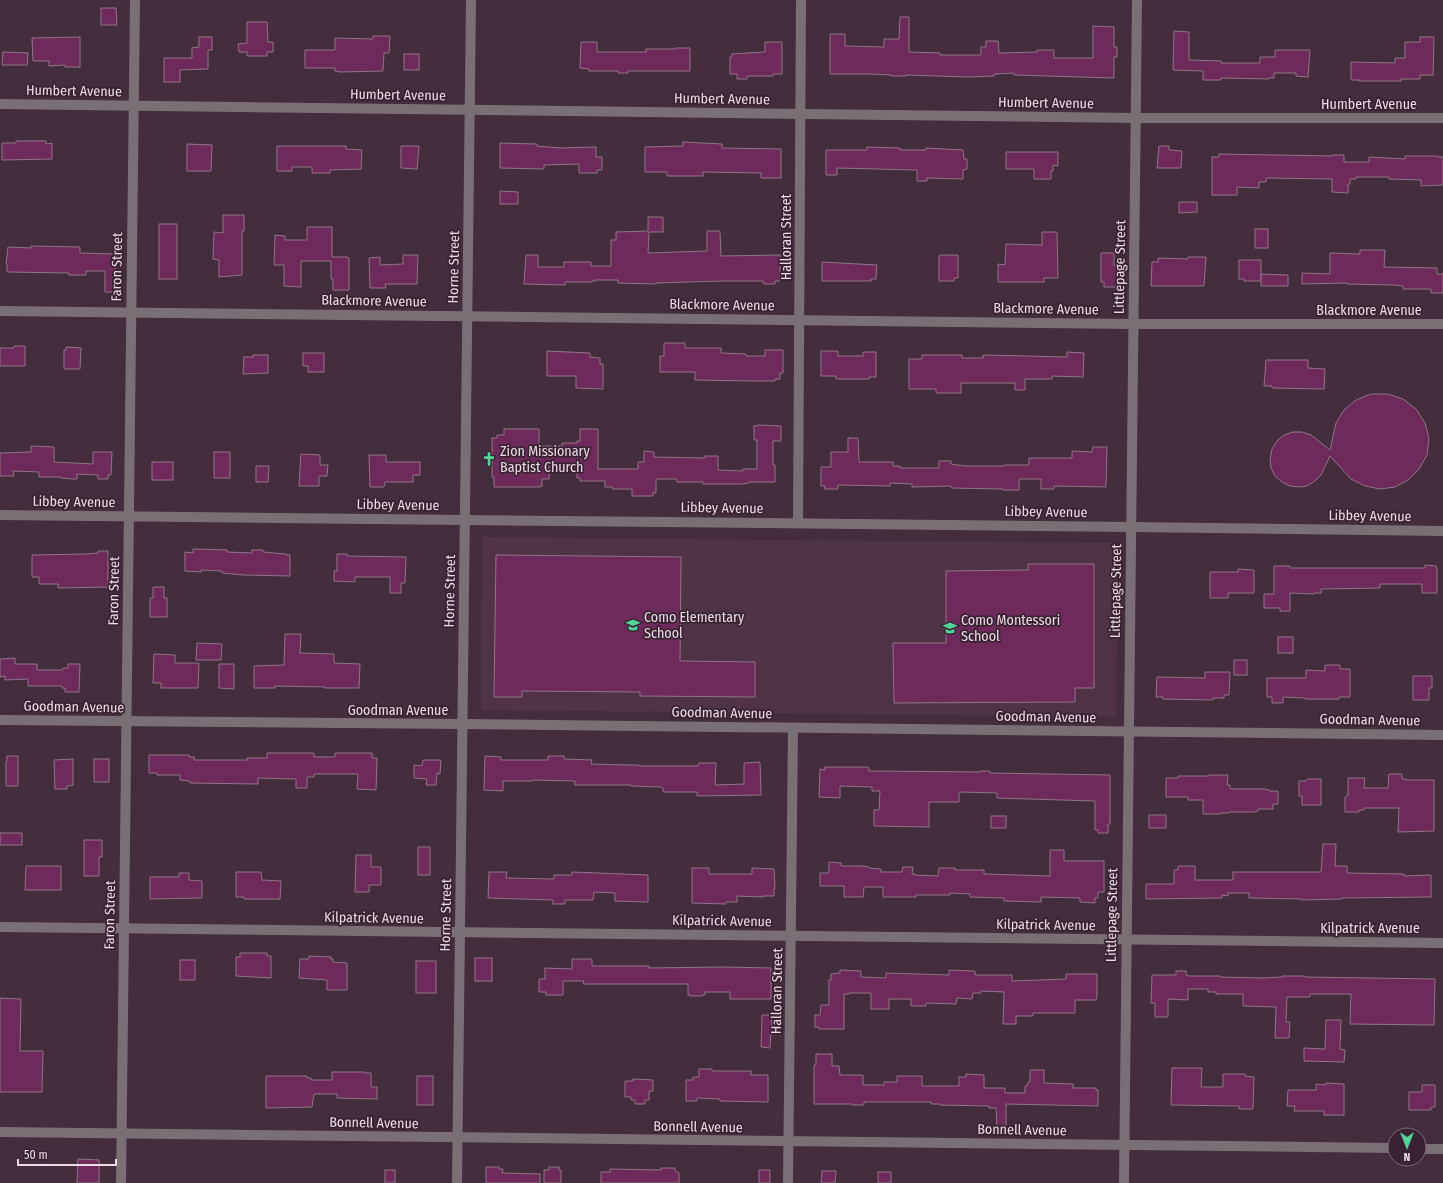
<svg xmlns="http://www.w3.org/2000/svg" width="1443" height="1183" font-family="'Fira Sans Condensed',sans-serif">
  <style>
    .built { fill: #503347 }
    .building { fill: #6e2a5b; stroke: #917687 }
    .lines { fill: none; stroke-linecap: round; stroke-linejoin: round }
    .minor { stroke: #7b6f76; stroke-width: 10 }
    .labels { text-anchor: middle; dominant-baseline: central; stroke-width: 3.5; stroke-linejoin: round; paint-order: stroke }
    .street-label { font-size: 14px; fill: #ebdce5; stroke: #392332 }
    .poi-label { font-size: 14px; fill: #ebdce5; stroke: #392332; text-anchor: start }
  </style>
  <rect width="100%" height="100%" fill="#442d3c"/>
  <!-- built -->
  <path class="built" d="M482,537L1117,543L1116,717L481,710Z"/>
  <!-- building -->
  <g class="building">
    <path d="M101,8H116L117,25H101Z"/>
    <path d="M900,17H909V52L940,53V55H981V47H986V41H998L999,53L1037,52V50H1054V58H1093V26L1114,27V47H1117V57H1114V78L1014,75V73L994,74V76L968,77L906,75V76H891V75L871,74H830V34H845V46L884,47V39H899Z"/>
    <path d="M247,22H267L268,42H273V52H267V56H247V52H239L238,44L247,43Z"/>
    <path d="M1174,31L1189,32V60L1221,61V63H1260V57H1275V50H1310L1308,77L1296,76V73H1274V78H1269V79L1221,78V80H1203V71L1173,70Z"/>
    <path d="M373,36H390L389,53H384L383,71L340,72L335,71V68H305V50H335V38L373,39Z"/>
    <path d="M80,37V67H65V65L49,66V61H33L32,38Z"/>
    <path d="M199,37H212V50H208V69L180,70V82H164V58H192V48L199,47Z"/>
    <path d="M1420,37H1434L1433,75H1420V79H1401V81H1359V80H1351V62L1395,63V58H1405V42H1420Z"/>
    <path d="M581,42H597V52H646V49H675V48H690V71H628V73H618V71H589V69L580,68Z"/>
    <path d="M765,42H782V74H773V76H747V79H737V74H730V57H732V54L765,52Z"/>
    <path d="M3,52L28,53L27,65H2Z"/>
    <rect x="404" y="54" width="15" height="16"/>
    <path d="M16,141H46V144L52,143V159L2,160V143H16Z"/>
    <path d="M683,142L722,144V148L781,149V178H761V173L703,172V176H667V172H645V147L683,146Z"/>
    <path d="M500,143L537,144V146L560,148L596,147V157H602V170H597V173H579V164L544,165V169L500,168Z"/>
    <path d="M187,144L212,145L211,171H187Z"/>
    <path d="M277,146H346V149L362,150L361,169L330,170V173H312V167H292V171H277Z"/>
    <path d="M401,146H419L417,169L401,168Z"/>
    <path d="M1159,146H1169V150L1182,151L1181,168H1157Z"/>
    <path d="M867,147L900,148V150H926V148L963,150L964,159H967V169L963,170V179L927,178V181H917V170L837,168V175H826V150H867Z"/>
    <path d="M1006,152H1058V166L1053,165V171H1051V179H1034V169H1006Z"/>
    <path d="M1219,154L1332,156V155H1344V162H1369V157L1405,159V156H1438V157H1443V185L1421,186V180L1389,179V177H1356V179H1350V184H1348V193L1332,192V179L1266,178V182H1259V188L1237,187V195H1212V157H1219Z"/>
    <path d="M500,191L518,192V204H500Z"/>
    <path d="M1179,202H1197V212L1179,213Z"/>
    <path d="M223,215H244V231H242V275L219,277V260L213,259L214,232L223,233Z"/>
    <path d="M648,217H663V232H649L648,253L707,251V231H720L721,256L780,255V281H775V284H764L763,281H721L656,283V284L618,283V280H595V281H592V282H565V285L524,284L526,255H538V267H564V262H591V266H611V240H616V232L648,231Z"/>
    <rect x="159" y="224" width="18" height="55"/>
    <path d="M307,227H332V257H348V258H349V290H333V279H331V261H301V287L284,286V265H274L275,235L285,236V240H307Z"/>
    <rect x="1255" y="229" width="13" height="19"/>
    <path d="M1042,232H1057L1058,278H1044V282H998V264L1005,265L1006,244L1042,245Z"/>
    <path d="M31,246L80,247V253L115,254V292H105V271H86V275H69V273L7,272V264H6L8,247L31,248Z"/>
    <path d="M1360,250H1385L1384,267L1437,268V274H1443V293H1431V289H1403V286L1394,285L1347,284V283L1302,284V273L1330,274V253L1360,254Z"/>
    <path d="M1101,253H1114V266H1117V287H1104V282H1101Z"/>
    <path d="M403,255H418L417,284H385L386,288H370L369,258L380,257V265L403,264Z"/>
    <path d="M941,255H958V278H954V281H939V256Z"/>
    <path d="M1188,257H1206L1204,286H1151L1152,262H1158V258L1188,259Z"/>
    <path d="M1239,260H1261V281H1244V279H1239Z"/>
    <path d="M822,262L877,265L876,279H871V281H822Z"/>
    <path d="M1261,274L1288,275V286H1261Z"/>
    <path d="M664,343H685V348H721V353L746,354V356H765V350H783V373H780V379H775V381H751L695,380V372H660V356H664Z"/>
    <path d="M14,346H25V366H0V348H14Z"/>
    <path d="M66,347L81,348L80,369H64V350H66Z"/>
    <path d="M547,351L590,353V357L600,358V364H603V389L576,388V376H547Z"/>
    <path d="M821,351H838V356H863V352H876V377H869V379H836V376H821Z"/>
    <path d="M1067,352L1084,353L1083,377L1052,376V379H1025V390H1015V383H961V393H936V389H909V359H922V355H962V358H983V355L1067,357Z"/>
    <path d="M303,353H324V372H308V366H303Z"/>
    <path d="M253,355H268V373L243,374L244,357H253Z"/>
    <path d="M1266,360H1308V368L1325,369L1324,389L1272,388V386H1264Z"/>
    <path d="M1371,394H1388L1403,399L1416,409L1425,423L1429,438L1427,455L1419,469L1408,480L1395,487L1380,489L1365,486L1351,479L1330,456L1321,475L1315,481L1307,486L1299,487L1290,486L1282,482L1275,476L1271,468L1270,459L1272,449L1277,441L1284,435L1293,432H1302L1311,435L1330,450L1336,423L1344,410L1356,400Z"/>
    <path d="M759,425L781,426V441H773V465H775V482H749V483L742,484H703V482H677V479H656V493H653V496H632V489H612L613,487H605V481H580V478H577V467H549V479H542V486L539,487H494V477H492V438H497V435H504V429H539V446H562V443H577V441H580V429H598V469H638V462H644V451L654,452V457L705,458V456H718V470L743,471V469H757V440H754V426Z"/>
    <path d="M848,438H858L859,462H893V466H900V468H939V461H951V464L965,466H1004V465H1029V458H1072V451L1092,452L1093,447H1107L1106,487L1054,486V489H1041V479H1019V490H1003V489L951,488V486L912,487V484L890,483V486L838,485V489H824L825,486H821V467H831V452H848Z"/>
    <path d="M31,446L54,447V462L93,464V452H112L111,475H108V479H98V475L77,474V479H73L61,478V477H39V472L13,471L14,476H0V453L31,452Z"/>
    <rect x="214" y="452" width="16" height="26"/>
    <path d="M301,454L320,455V465H328L327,476H319V486H299Z"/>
    <path d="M369,455H386V462H420V475H413V482H385L384,487H370Z"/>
    <rect x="152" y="462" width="21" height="18"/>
    <path d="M256,466H269L268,482H256Z"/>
    <path d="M193,549L227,550V552L252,553V550H263V552L286,554V555H290V576L244,575L222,573V571L201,570V572L185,571V552L193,553Z"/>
    <path d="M98,551H108V587L58,588V584H39V577H32V555L85,554L98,553Z"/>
    <path d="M337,554H347V556L406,557L405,583H401V593H390V577H355V582L334,581V571H337Z"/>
    <path d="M496,555L681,557L680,661L755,662V697L640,696V692L522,691V697H494Z"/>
    <path d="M1028,564H1094V688H1075V702L894,703L893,643H946V571L1028,570Z"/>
    <path d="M1425,565L1436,566V568H1437V593H1422V584H1380V588L1321,589V593H1314V594L1290,593V611H1280V608H1264V594H1274V566H1290V568H1425Z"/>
    <path d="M1238,569L1254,570V593H1228V598H1210V572H1238Z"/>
    <path d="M153,587H164V598H167V617H150V598H153Z"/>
    <path d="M285,634H301L300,653L334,654V663L360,664L359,688H325V687L275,686V688H254V666L284,665Z"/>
    <rect x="1278" y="637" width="15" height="16"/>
    <path d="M197,643L222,644L221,660H196Z"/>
    <path d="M154,654L175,655V663H199L198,688H161V683H153Z"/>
    <path d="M15,658V664H37V670H62L63,668H68V664H80L79,692H65V688H62V686H28V679L5,680V676L0,677V659Z"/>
    <rect x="1234" y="660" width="13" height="15"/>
    <path d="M219,664H234V689L219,688Z"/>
    <path d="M1325,665H1340V669H1350V697H1339V699H1305V698L1283,697V703H1272V697H1267V678H1306V670L1325,671Z"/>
    <path d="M1205,672H1230L1229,695H1224V698H1213V700L1163,699V697H1156L1157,677L1205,678Z"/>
    <path d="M1413,676H1432V688H1429V700H1413Z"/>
    <path d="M267,753H314V757H335V753H372V758H377L376,790L357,789L358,774H314V777H307V788H296V779L258,778V784L190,783V781L180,780V775H157V773H149V755H189V757H194V760H247V758H267Z"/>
    <path d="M7,756H18V786H6V761H7Z"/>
    <path d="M485,756L501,757V760H548V756H564V759L592,760L591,764L627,765H639V766H698L699,763H716L715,785L744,784V763L760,762L761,795L697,796V792H663V788L661,787L631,786V785H575V781L533,780V781H503V791L484,790Z"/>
    <path d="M73,759V785L67,786V789H55L54,760Z"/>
    <rect x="94" y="759" width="15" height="23"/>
    <path d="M423,760H441L440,774L437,773L436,785H426L427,779L414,778V765L422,766Z"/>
    <path d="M825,767H867L869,768V771L980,772V771H990V773L1110,775V824H1108V833H1098V830H1095V801L997,798V793L959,792V802H929V827L874,826V810H879L880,791H872V787L840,786V798L819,797L820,769L825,770Z"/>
    <path d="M1389,774H1402V779H1406V780H1434V831L1398,832L1399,808H1364V810H1359V812H1345V797L1348,795V778H1365L1364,788H1388Z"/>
    <path d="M1209,775H1228L1227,785H1230V789H1264L1269,790V791H1278V804H1273V809H1258V811L1254,812H1229V813H1220V814H1203V800H1188V797H1166V778H1178V776H1209Z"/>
    <path d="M1308,779H1321V805H1302V796H1299V781H1305Z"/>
    <rect x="1149" y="815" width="17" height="13"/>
    <rect x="991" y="816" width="15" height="12"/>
    <rect x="0" y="833" width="22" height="12"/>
    <path d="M84,840H102V857H99V876H84Z"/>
    <path d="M1323,844H1336L1335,866H1347V873L1404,874V876L1431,875V897L1341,898V899L1302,900V899L1249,898V893H1228V896L1222,895V898L1146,899V884H1174V870H1178V866H1195V880H1233V872H1321Z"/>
    <rect x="418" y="847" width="12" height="28"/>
    <path d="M1050,850H1064V861H1104V892H1098V898H1095V903L1080,902V898L1041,897V902L1004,901V898L970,897V894L950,893V895H916V897H883V887H864L863,897H844V886H820V873H829V862L841,863V866H862L869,867V868L881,869V872H902L903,867H913L912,874H915V875L938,876L939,868H955V870H984V874L1050,876Z"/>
    <path d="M356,855H371V867H381V885H369V892H355Z"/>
    <path d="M26,866H61V890H25Z"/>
    <path d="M692,868H709V874H752V868L774,869L775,889H774V896H763V897L737,896V902H726V904L692,903Z"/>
    <path d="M236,872H261L262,880L281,881L280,899H244V897H236Z"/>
    <path d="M489,872H507L506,878L554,879V875H572V872L648,875V902L615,901V893L594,892L593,900H565V904H553V900L488,898Z"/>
    <path d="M179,873H189V880L202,881V898L150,899V877H179Z"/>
    <path d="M240,953H267V956H271V978L236,976V957H240Z"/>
    <path d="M309,956L331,957V959H333V962L347,963V990H327V980L299,978L300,959H309Z"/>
    <rect x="475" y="958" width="17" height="23"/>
    <path d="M572,959H592V966H649V968L724,967L771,968V999H730V992H705V995H702V996H690V995H688V984H583L584,981H563V995H546V992H539V979H545V968L572,969Z"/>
    <rect x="180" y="960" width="15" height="20"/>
    <rect x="416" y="961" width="20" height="32"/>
    <path d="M840,970L861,971V977L886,978V973L949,975V970L975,971V975H1012V981L1066,979V974H1097V996L1096,1000H1075V1013H1033V1016H1016V1024H1003L1004,992L981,991V993H973L972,999L957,998L956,1004L926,1003V1006H911V999H889V1009H871V993H849V994H844V1029H819V1027H815V1015H820L821,1005H829V980H831V974L840,973Z"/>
    <path d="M1176,971H1186V975L1189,976H1220V977L1263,978L1282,977V976H1305V977L1435,979L1434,1025L1350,1024L1351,994H1310V997H1287L1286,1022H1290L1289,1038H1275L1276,1007L1243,1006V994H1216V992H1208V989H1188V1000L1168,999V1017H1155V1003H1151L1152,975H1176Z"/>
    <path d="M0,998L21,999L20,1051H43L42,1092H0Z"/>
    <path d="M762,1015H772L770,1048L761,1047Z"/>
    <path d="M1326,1020H1341L1340,1049L1345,1050L1344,1062L1304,1061V1048L1325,1049Z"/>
    <path d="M816,1054H832V1066H839L840,1075H863V1085H884V1082H897V1076H922V1086H959V1077H966V1074L984,1075V1088H1005V1093H1025V1086H1027L1028,1082H1030V1070H1044V1083L1073,1084V1088H1096V1090H1098V1106L1006,1104V1128H997L996,1108H989V1106L940,1105V1104H931V1102H864V1105H852V1104H814V1065H816Z"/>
    <path d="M1172,1068H1202L1201,1087H1223V1074H1245V1076L1254,1077L1253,1109H1239V1106L1171,1105Z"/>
    <path d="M699,1069H712V1071H751V1075H768V1102L720,1101V1099L697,1098V1101H686V1080H693V1077H699Z"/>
    <path d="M332,1072H365V1073H371V1087H377V1099L337,1098V1094H314L312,1107L266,1108V1076H307V1078H311V1080H332Z"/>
    <rect x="417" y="1076" width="16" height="29"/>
    <path d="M633,1079L653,1080V1091H649V1100H645V1104H635V1100H631V1097H625V1081H633Z"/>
    <path d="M1326,1083L1344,1084V1115H1324V1111H1294L1295,1106H1287L1288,1090H1316V1084L1326,1085Z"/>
    <path d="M1422,1085H1435V1107H1431V1110H1409V1092H1422Z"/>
    <path d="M78,1159L99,1160V1183H77Z"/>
    <path d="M486,1167H499V1169H503L502,1173L540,1174V1183H486Z"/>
    <path d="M549,1167H559V1170H561V1183H544V1170H549Z"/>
    <path d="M661,1168H675V1171L679,1173V1183H601V1172H610V1169L661,1170Z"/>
    <rect x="385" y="1170" width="10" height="13"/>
    <rect x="759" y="1170" width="11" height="13"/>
    <path d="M822,1171H836L835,1183H821Z"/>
    <rect x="878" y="1172" width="13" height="11"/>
  </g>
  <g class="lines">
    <!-- minor -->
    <g class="minor">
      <path d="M0,104L1136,118H1443"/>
      <path d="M0,311L1133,324H1443"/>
      <path d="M0,515L1131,527L1443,531"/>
      <path d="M798,523L801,0"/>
      <path d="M0,720L462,724L1443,735"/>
      <path d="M0,927L1443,943"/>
      <path d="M0,1132L1395,1148"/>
      <path d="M1419,1149H1443"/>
      <path d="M121,1183L135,0"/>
      <path d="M457,1183L471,0"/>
      <path d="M788,1183L793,728"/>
      <path d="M1124,1183L1137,0"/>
    </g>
  </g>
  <!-- icons -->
  <defs>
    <symbol id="church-bare" viewBox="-9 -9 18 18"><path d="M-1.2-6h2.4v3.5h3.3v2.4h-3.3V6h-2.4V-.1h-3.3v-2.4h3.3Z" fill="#52d397" stroke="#392332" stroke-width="2.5" paint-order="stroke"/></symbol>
    <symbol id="school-bare" viewBox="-9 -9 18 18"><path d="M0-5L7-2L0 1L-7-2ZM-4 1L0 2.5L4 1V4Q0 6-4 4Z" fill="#52d397" stroke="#392332" stroke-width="2.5" paint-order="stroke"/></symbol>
  </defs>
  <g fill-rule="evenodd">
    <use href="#church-bare" x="479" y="449" width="20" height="20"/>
    <use href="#school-bare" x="623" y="615" width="20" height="20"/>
    <use href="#school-bare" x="940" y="618" width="20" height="20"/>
  </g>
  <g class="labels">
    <!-- street labels -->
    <g class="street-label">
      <text transform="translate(74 91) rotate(1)">Humbert Avenue</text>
      <text transform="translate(398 95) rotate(1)">Humbert Avenue</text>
      <text transform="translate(722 99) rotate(1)">Humbert Avenue</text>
      <text transform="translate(1046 103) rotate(1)">Humbert Avenue</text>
      <text x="1369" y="104">Humbert Avenue</text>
      <text transform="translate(786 237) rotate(-90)">Halloran Street</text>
      <text transform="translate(117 267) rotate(-89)">Faron Street</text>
      <text transform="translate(454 267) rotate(-89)">Horne Street</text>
      <text transform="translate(1120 267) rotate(-89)">Littlepage Street</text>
      <text transform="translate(374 301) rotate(1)">Blackmore Avenue</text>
      <text transform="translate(722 305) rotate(1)">Blackmore Avenue</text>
      <text transform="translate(1046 309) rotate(1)">Blackmore Avenue</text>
      <text x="1369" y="310">Blackmore Avenue</text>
      <text transform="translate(74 502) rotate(1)">Libbey Avenue</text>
      <text transform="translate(398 505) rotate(1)">Libbey Avenue</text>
      <text transform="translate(722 508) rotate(1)">Libbey Avenue</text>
      <text transform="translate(1046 512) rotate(1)">Libbey Avenue</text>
      <text transform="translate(1370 516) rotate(1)">Libbey Avenue</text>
      <text transform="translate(114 591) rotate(-89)">Faron Street</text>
      <text transform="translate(450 591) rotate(-89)">Horne Street</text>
      <text transform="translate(1116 591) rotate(-89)">Littlepage Street</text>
      <text transform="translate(74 707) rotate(1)">Goodman Avenue</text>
      <text x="398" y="710">Goodman Avenue</text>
      <text transform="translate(722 713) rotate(1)">Goodman Avenue</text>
      <text transform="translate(1046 717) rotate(1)">Goodman Avenue</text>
      <text transform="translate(1370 720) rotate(1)">Goodman Avenue</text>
      <text transform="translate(110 915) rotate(-89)">Faron Street</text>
      <text transform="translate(446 915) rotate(-89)">Horne Street</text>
      <text transform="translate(1112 915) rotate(-89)">Littlepage Street</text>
      <text transform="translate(374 918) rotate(1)">Kilpatrick Avenue</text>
      <text transform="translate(722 921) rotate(1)">Kilpatrick Avenue</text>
      <text transform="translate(1046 925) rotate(1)">Kilpatrick Avenue</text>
      <text x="1370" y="928">Kilpatrick Avenue</text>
      <text transform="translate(777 991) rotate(-89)">Halloran Street</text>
      <text transform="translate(374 1123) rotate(1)">Bonnell Avenue</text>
      <text transform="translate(698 1127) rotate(1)">Bonnell Avenue</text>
      <text transform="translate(1022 1130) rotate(1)">Bonnell Avenue</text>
    </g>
    <!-- poi labels -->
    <g class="poi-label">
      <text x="500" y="451">Zion Missionary<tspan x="500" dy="16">Baptist Church</tspan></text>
      <text x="644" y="617">Como Elementary<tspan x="644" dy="16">School</tspan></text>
      <text x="961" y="620">Como Montessori<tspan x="961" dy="16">School</tspan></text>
    </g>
  </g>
  <!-- north arrow -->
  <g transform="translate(1407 1147) rotate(180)"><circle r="19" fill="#392332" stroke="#806d7a"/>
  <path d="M0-3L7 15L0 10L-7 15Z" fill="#52d397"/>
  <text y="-6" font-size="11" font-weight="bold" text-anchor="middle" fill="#ebdce5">N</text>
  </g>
  <!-- scale -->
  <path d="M18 1159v6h98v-6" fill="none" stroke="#ebdce5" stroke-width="2"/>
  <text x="24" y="1159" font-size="12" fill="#ebdce5" stroke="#392332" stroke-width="3" paint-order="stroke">50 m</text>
</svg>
